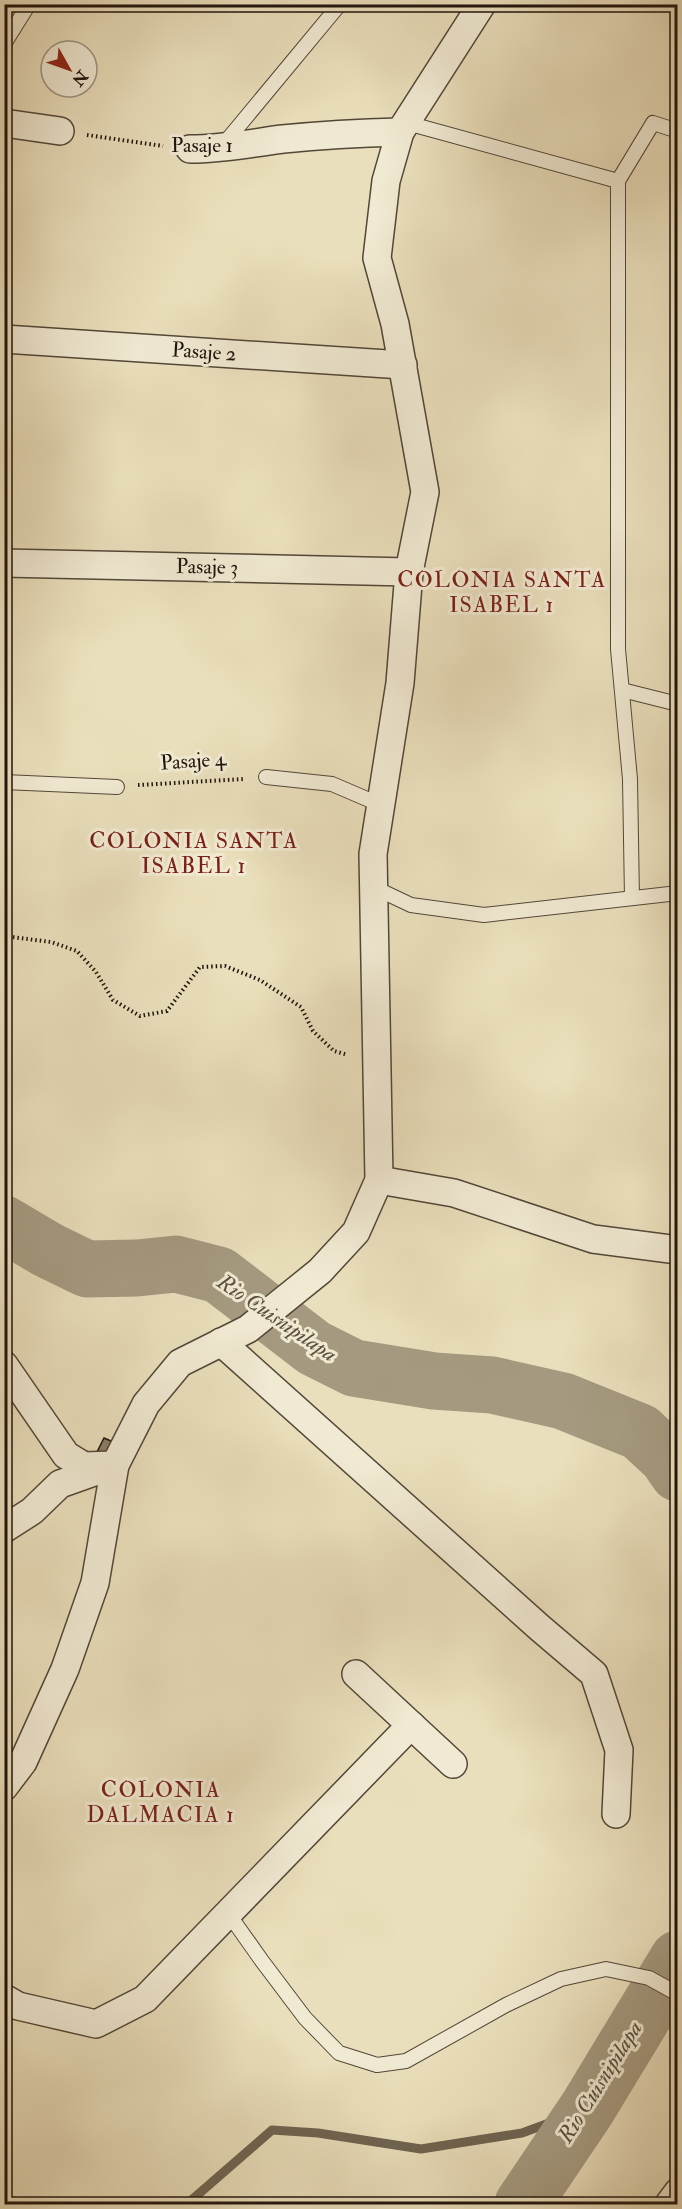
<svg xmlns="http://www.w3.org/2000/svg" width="682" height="2209" font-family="'IM FELL Double Pica',serif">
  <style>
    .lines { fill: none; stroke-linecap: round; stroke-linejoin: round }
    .stream { stroke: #6f6452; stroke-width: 9 }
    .river { stroke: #a59a80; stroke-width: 57 }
    .building { fill: #897e68; stroke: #1f140c; stroke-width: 1.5 }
    .lane-casing { stroke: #524738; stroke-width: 16 }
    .street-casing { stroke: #524738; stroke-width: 30 }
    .path { stroke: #1f140c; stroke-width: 4; stroke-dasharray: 1.5 3; stroke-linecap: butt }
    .lane { stroke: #f1ead3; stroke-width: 14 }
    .street { stroke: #f1ead3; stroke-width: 27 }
    .labels { text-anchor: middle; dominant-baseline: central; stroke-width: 6; stroke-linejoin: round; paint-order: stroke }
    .street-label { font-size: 21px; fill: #1f140c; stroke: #f1ead3 }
    .neighbourhood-label { font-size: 22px; letter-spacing: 1.5px; fill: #7a1f14; stroke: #f1ead3 }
    .water-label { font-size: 22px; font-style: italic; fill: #5b5040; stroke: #f1ead3 }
  </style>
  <rect width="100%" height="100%" fill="#eadfbc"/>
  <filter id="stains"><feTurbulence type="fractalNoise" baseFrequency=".00333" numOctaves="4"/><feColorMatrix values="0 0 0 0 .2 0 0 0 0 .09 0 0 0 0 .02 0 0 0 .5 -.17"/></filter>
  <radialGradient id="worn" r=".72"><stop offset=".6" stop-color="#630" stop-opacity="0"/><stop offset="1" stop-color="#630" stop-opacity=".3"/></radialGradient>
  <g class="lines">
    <!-- stream -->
    <g class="stream">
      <path d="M4,2198L19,2203L37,2204"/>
      <path d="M187,2204L272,2130L318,2133L421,2149L522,2133L587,2109"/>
    </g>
    <!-- river -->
    <g class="river">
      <path d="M4,1224L48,1250L87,1269L137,1268L176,1264L219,1275L314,1348L354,1368L434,1381L492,1385L563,1401L640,1432L667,1457L678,1473"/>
      <path d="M523,2204L587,2109L678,1959"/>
    </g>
  </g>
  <!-- building -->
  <path class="building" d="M104,1438L118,1444L111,1459L97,1452Z"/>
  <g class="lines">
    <defs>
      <g id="lane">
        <path d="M4,44L29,4"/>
        <path d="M407,123L618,181"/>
        <path d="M223,145L340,4"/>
        <path d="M622,690L678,704"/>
        <path d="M266,777L332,784L381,805"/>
        <path d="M4,782L117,787"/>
        <path d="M373,887L411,905L484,915L678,893"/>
        <path d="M632,898L630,779L618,649V181L653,123L678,131"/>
        <path d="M228,1913L262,1961L305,2018L339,2053L377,2065L406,2061L506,2005L561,1979L606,1969L649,1978L678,1994"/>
      </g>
      <g id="street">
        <path d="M4,123L60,131"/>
        <path d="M190,149C222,149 252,143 283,139C323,135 361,133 400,132"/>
        <path d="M4,339L403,365"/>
        <path d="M4,563L409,572"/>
        <path d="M379,1180L454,1193L593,1239L678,1250"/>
        <path d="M221,1342L540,1628L594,1674L619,1750L616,1814"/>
        <path d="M4,1365L66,1455L84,1466L115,1465"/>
        <path d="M4,1529L32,1511L60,1484L105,1468"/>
        <path d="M356,1674L453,1764"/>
        <path d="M4,1787L23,1762L65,1669L95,1583L115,1465L146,1404L180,1363L248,1329L320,1271L356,1232L379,1180L373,854L400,683L409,572L425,492L395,324L377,258L386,181L400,132L482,4"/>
        <path d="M4,1998L18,2006L96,2024L145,1999L411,1725"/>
        <path d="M669,2204L678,2192"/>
      </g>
    </defs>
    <!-- lane casing -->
    <use href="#lane" class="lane-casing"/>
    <!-- street casing -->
    <use href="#street" class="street-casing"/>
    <!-- path -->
    <g class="path">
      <path d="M87,135L163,146"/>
      <path d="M138,785L244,779"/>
      <path d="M4,936L51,942L77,951L96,972L113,1000L140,1016L167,1011L200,967L225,966L260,980L301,1007L313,1031L334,1051L348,1055"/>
    </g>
    <!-- lane -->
    <use href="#lane" class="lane"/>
    <!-- street -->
    <use href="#street" class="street"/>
  </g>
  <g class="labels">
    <!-- street labels -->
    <g class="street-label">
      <text x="202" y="145">Pasaje 1</text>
      <text transform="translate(204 352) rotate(4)">Pasaje 2</text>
      <text transform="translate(207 567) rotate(1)">Pasaje 3</text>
      <text transform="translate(193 761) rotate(-4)">Pasaje 4</text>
    </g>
    <!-- neighbourhood labels -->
    <g class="neighbourhood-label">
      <text x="502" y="580">COLONIA SANTA<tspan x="502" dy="25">ISABEL 1</tspan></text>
      <text x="194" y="841">COLONIA SANTA<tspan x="194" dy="25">ISABEL 1</tspan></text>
      <text x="161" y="1790">COLONIA<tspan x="161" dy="25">DALMACIA 1</tspan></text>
    </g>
    <!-- water labels -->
    <g class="water-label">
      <text transform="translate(277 1318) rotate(34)">Rio Cuisnipilapa</text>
      <text transform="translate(600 2082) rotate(-58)">Rio Cuisnipilapa</text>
    </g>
  </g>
  <!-- margin -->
  <rect width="682" height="2209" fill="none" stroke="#eadfbc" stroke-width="24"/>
  <rect x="6" y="6" width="670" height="2197" fill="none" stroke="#1f140c" stroke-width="3"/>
  <rect x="12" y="12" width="658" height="2185" fill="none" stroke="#1f140c" stroke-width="1.5"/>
  <!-- north arrow -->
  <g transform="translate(69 69) rotate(130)"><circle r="28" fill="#f1ead3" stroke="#9d9483" stroke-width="1.5"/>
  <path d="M0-4.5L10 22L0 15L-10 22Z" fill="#8f2418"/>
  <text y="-9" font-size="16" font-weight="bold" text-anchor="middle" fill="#1f140c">N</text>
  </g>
  <rect width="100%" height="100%" filter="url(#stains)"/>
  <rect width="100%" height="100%" fill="url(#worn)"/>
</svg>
